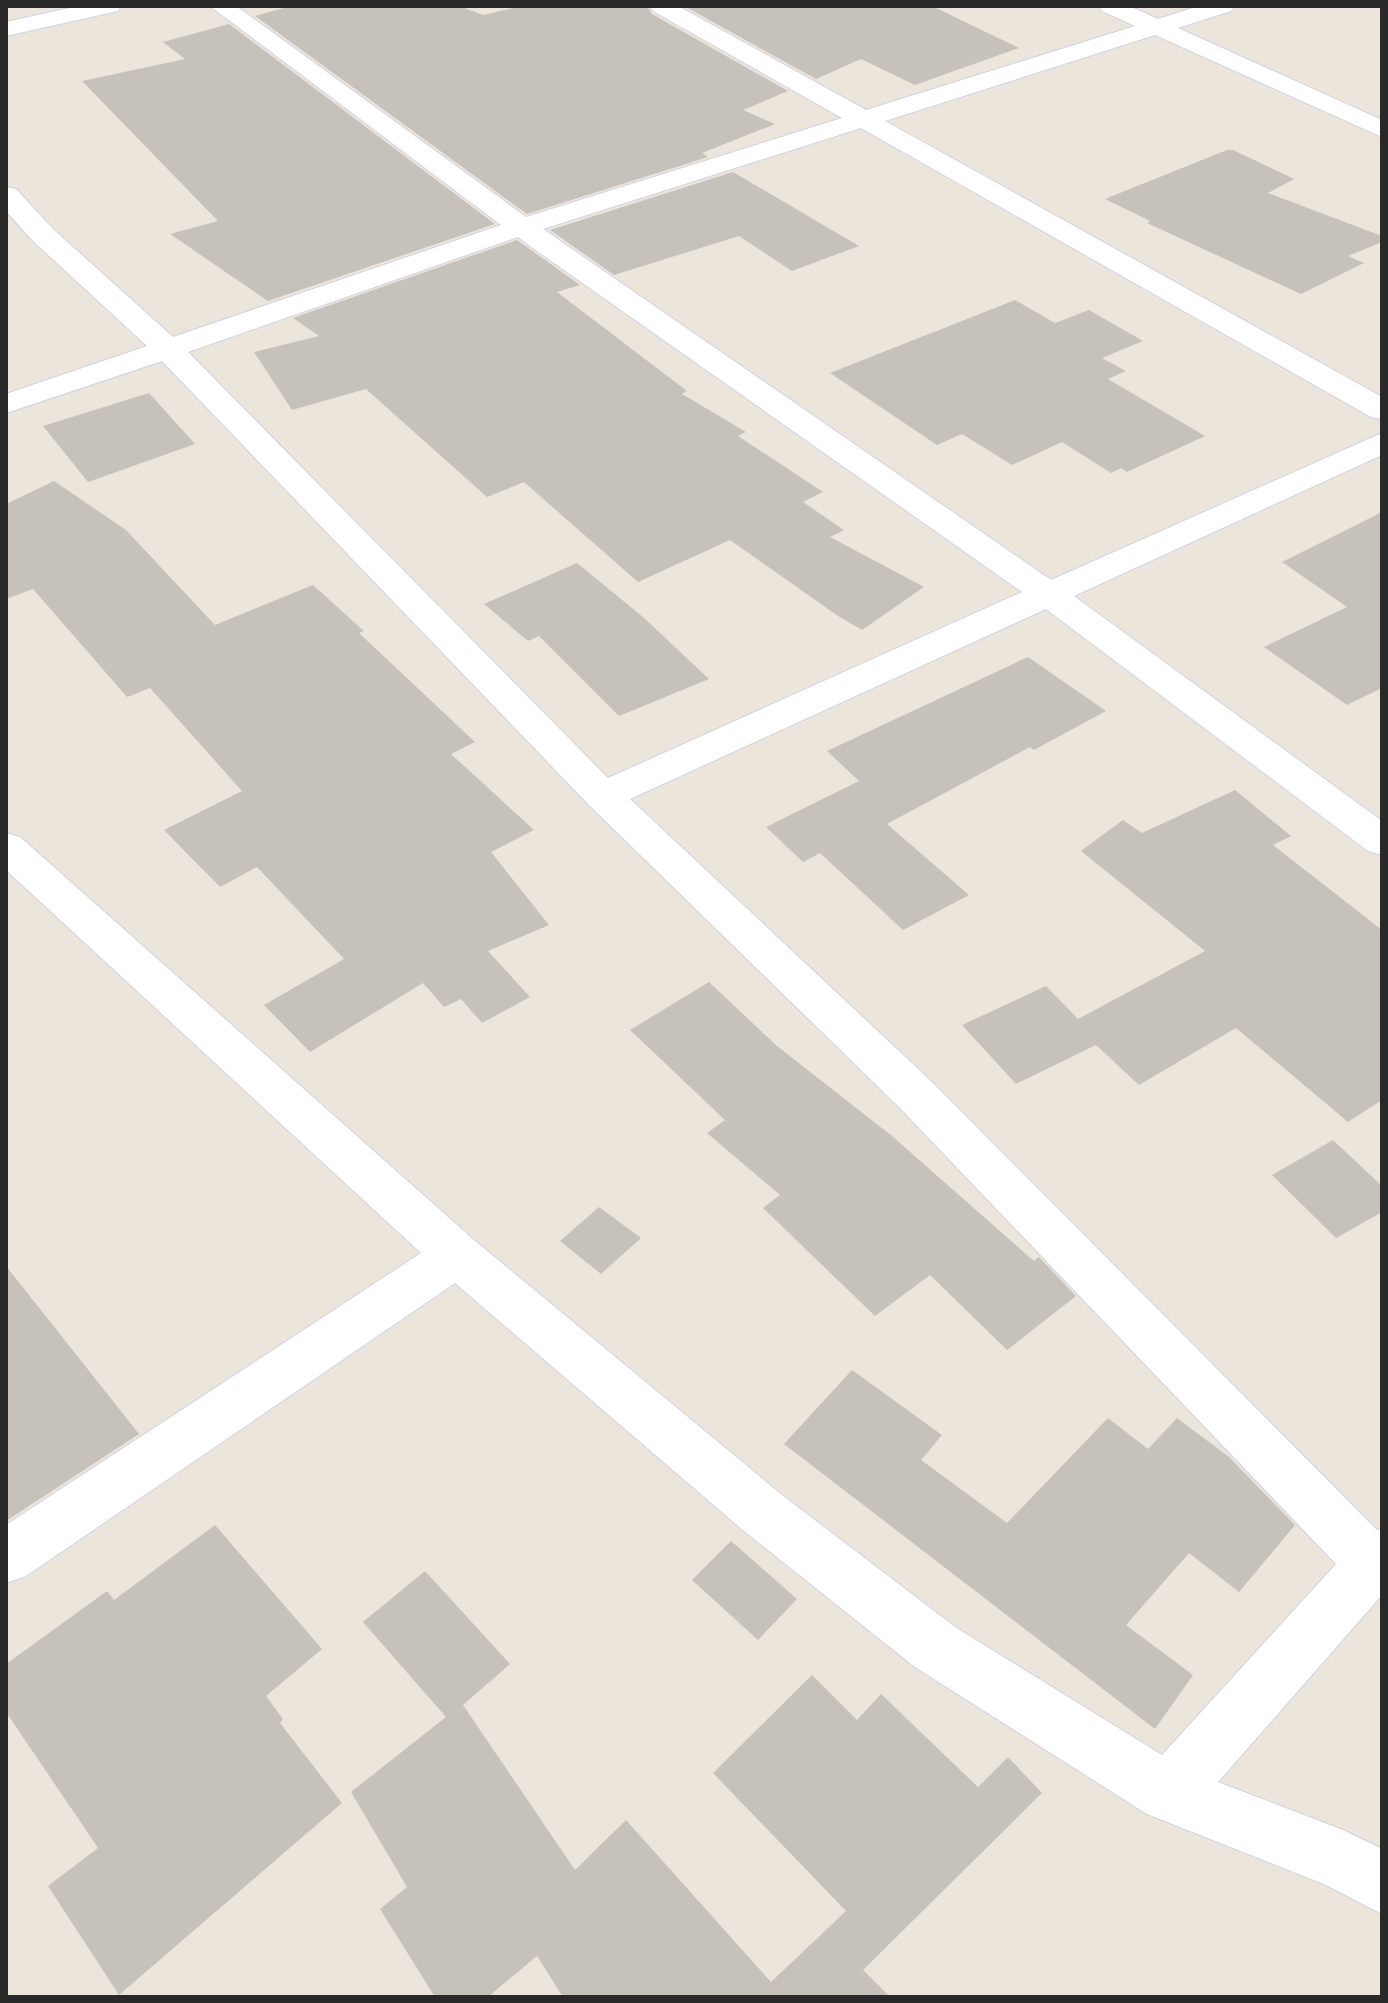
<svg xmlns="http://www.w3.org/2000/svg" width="1388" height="2003" font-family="'Alegreya Sans',sans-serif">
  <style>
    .building { fill: #c6c2bb }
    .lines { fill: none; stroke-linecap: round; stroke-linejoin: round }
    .street-casing { stroke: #d1d3e2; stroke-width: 2 }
    .street { fill: #fff; fill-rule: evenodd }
  </style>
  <rect width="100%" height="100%" fill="#ebe5db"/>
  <!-- building -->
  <g class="building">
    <path d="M291,6H459L483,15L522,6H647L652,14L788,91L743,110L775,124L702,153L708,157L527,214L255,16Z"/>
    <path d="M684,6H932L1019,48L915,85L861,59L816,79Z"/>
    <path d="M229,24L495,224L268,301L170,234L218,221L82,81L185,59L163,42Z"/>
    <path d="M1227,150H1233L1294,179L1268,193L1382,236V242L1348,256L1364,263L1301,294L1147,223L1150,221L1105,199Z"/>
    <path d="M733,172L859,246L792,271L739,236L614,275L550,230Z"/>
    <path d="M517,240L580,285L557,292L687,391L682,394L746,432L738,436L823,492L803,502L844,530L830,537L924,587L862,630L838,616L730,540L638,582L524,482L487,497L366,389L292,410L254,352L319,336L293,318Z"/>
    <path d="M1015,300L1055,323L1089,310L1143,341L1102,358L1126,371L1108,379L1205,436L1127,472L1121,468L1111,473L1062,442L1012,465L962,434L937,445L830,373Z"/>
    <path d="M149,393L195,444L88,482L43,426Z"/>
    <path d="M54,481L126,530L215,625L313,585L364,631L359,633L475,742L451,754L534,830L491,852L549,925L488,951L530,997L482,1023L461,999L444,1007L423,983L310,1052L264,1005L344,959L257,867L220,887L164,830L242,791L150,688L127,697L33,589L6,599V504Z"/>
    <path d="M1382,512V688L1347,705L1264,647L1347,607L1282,562Z"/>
    <path d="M577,563L643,617L709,679L619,716L539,636L528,641L484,604Z"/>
    <path d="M1028,657L1106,711L1034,750L1030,747L887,824L969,895L903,930L820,853L803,862L766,827L859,781L827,751Z"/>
    <path d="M1235,790L1291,836L1273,845L1382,930V1100L1348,1122L1236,1028L1139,1085L1096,1045L1016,1084L962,1025L1046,986L1078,1019L1205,951L1081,851L1123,820L1142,833Z"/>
    <path d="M709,982L777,1046L892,1136L1034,1261L1039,1257L1076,1296L1007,1350L930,1275L875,1316L763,1208L780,1195L707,1133L725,1120L630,1030Z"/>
    <path d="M1333,1140L1382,1186V1212L1336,1238L1272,1175Z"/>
    <path d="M599,1207L641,1238L601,1274L560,1241Z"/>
    <path d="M6,1266L139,1434L6,1521Z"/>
    <path d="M852,1370L942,1435L921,1460L1007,1523L1108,1418L1148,1449L1177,1418L1229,1457L1295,1525L1239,1592L1189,1553L1126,1625L1193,1675L1155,1729L784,1444Z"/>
    <path d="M215,1525L322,1649L266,1696L283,1719L280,1723L342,1803L119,1995L48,1886L98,1848L6,1712V1664L107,1591L114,1600Z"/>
    <path d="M731,1541L797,1599L758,1640L692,1580Z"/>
    <path d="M425,1571L510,1664L463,1705L575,1870L626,1820L771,1982L846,1911L713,1773L812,1675L857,1720L881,1694L978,1787L1008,1757L1042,1793L863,1970L890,1997H563L537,1956L488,1997H435L380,1909L407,1887L351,1792L446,1717L363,1622Z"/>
  </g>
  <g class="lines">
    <defs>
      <g id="street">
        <path d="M79,6H121L118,11L6,36V22Z"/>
        <path d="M210,6H236L526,217L842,118L653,11L650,6H678L866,110L1135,26L1102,11L1099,6H1129L1158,19L1199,6H1234L1231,11L1178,28L1382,120V137L1155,35L885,121L1382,397V419L1371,417L861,128L543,229L1051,580L1382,433V455L1074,596L1382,821V855L1368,851L1046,609L630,799L932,1082L1377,1530L1382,1528V1595L1218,1782L1343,1830L1382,1849V1914L1324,1884L1147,1814L915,1667L744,1531L455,1283L26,1576L6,1583V1525L421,1253L6,870V833L20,837L474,1240L782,1495L955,1627L1162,1755L1336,1564L900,1108L589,805L162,361L6,413V394L147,346L33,241L6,211V187L16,189L53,229L173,337L501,225ZM518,237L527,244L1022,592L608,778L188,352Z"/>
      </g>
    </defs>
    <!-- street casing -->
    <use href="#street" class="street-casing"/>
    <!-- street -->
    <use href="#street" class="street"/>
  </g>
  <!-- border -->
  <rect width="1388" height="2003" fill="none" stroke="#292929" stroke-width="16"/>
</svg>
